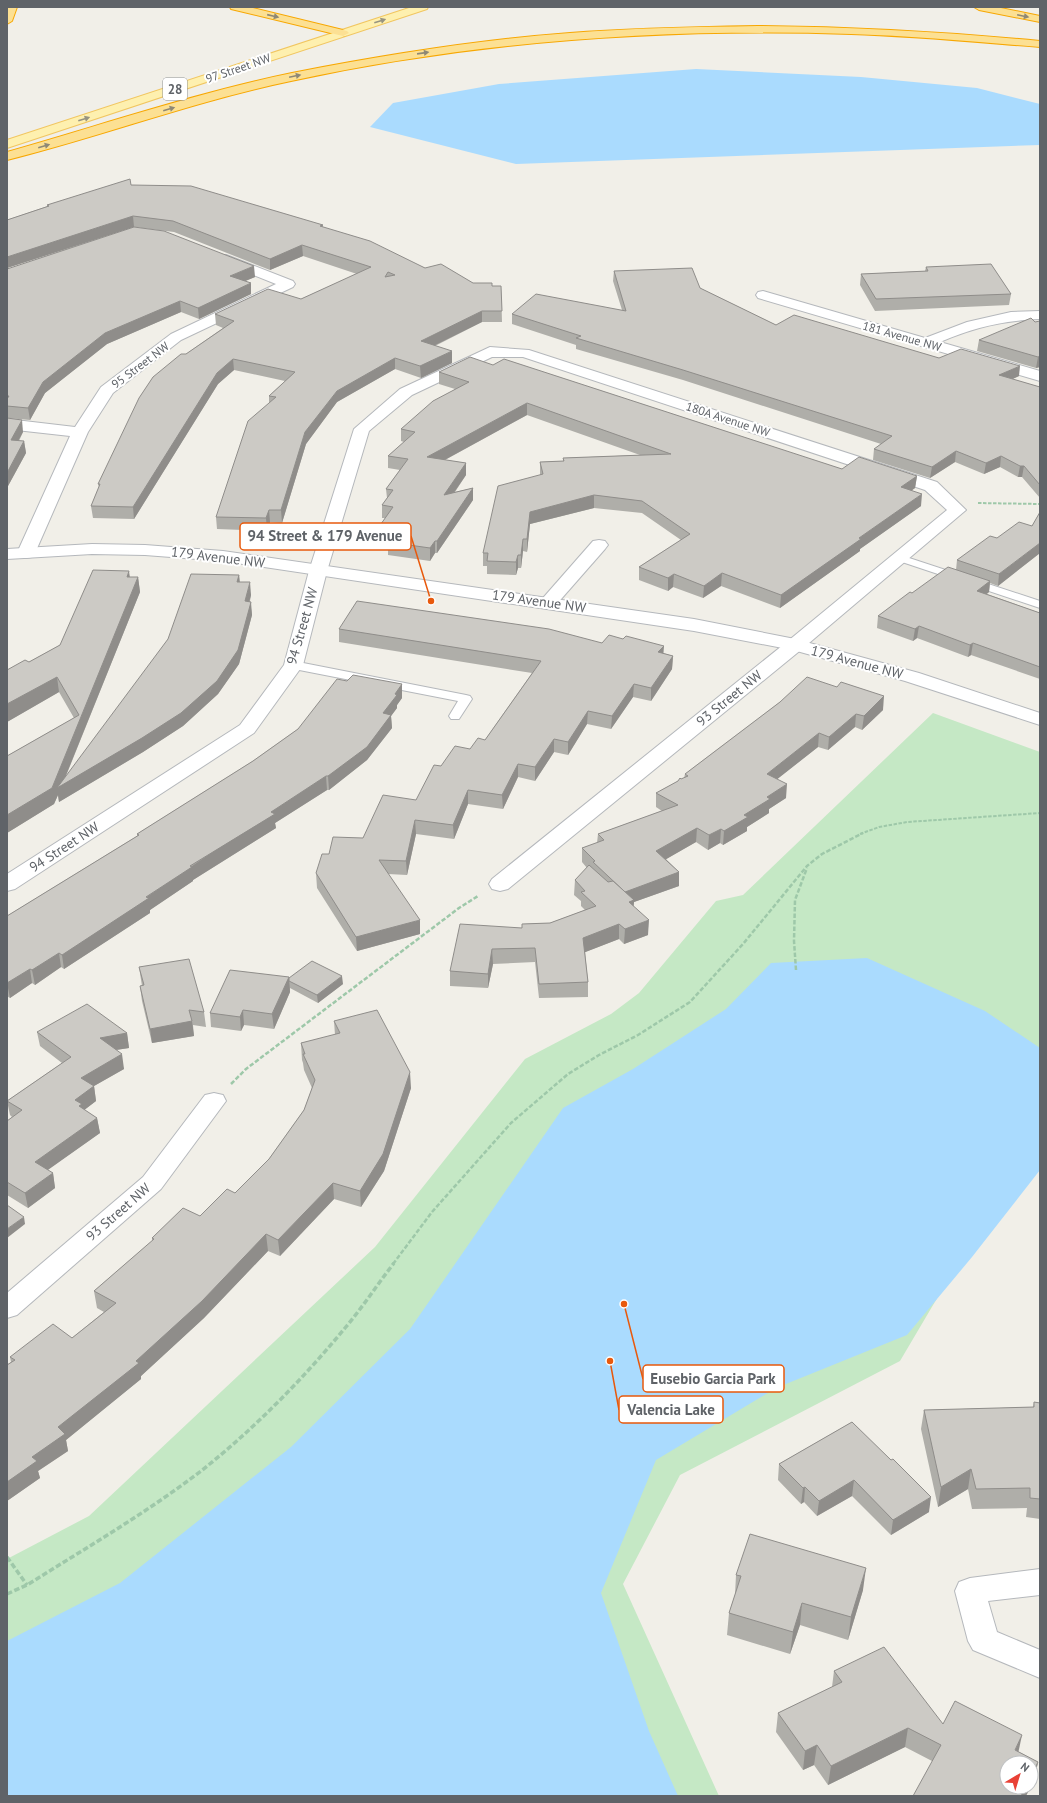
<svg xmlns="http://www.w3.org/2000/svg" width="1047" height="1803" font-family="'PT Sans',sans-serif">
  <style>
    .green { fill: #c5e8c5 }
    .water { fill: #aadbfe }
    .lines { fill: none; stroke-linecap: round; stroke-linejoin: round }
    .service-casing { stroke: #b5b8bc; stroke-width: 2 }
    .minor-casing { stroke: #b5b8bc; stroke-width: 2 }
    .tertiary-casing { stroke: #b5b8bc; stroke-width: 2 }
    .primary-casing { stroke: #f1c660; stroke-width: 2 }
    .motorway-casing { stroke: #f7a702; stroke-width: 2 }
    .path-far2 { stroke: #9ec8a9; stroke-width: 2; stroke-dasharray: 3.5 1.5; stroke-linecap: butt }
    .path-far1 { stroke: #9ec8a9; stroke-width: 2.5; stroke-dasharray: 4.5 2; stroke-linecap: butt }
    .path { stroke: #9ec8a9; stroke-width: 3.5; stroke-dasharray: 5.5 2.5; stroke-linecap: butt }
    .service { fill: #fff; fill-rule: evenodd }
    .minor { fill: #fff; fill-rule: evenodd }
    .tertiary { fill: #fff; fill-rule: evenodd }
    .primary { fill: #fef0af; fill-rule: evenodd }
    .motorway { fill: #fce093; fill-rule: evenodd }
    .wall { fill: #afaea9 }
    .shaded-wall { fill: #8f8d8a }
    .building { fill: #cccac5; stroke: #8f8d8a; fill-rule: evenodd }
    .oneway { fill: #8e8875 }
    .oneway2 { fill: #979481 }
    .labels { text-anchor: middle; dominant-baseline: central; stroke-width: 4; stroke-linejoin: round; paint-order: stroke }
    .far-street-label { font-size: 12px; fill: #5f6368; stroke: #fff }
    .shield { fill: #fff; stroke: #8f9295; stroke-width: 1 }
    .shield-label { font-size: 13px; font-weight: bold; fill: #5f6368 }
    .street-label { font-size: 14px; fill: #5f6368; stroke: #fff }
    .leader { fill: none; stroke: #e8590c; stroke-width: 1.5 }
    .callout-dot { fill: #e8590c; stroke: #fff; stroke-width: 1.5 }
    .callout { fill: #fff; stroke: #e8590c; stroke-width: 1.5 }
    .callout-label { font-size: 15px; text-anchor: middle; font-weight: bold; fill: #5f6368 }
  </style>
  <rect width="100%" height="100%" fill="#f1efe8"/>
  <!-- green -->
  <path class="green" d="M933,713L1040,752V1124L900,1361L680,1475L623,1584L719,1796H7V1559L89,1516L375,1247L525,1059L611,1014L639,993L716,901L743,895Z"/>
  <!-- water -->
  <g class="water">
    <path d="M696,69L861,77L977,88L1040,104V145L516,164L370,127L393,103L499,84Z"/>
    <path d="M867,958L985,1011L1040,1048V1170L972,1257L907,1335L776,1388L656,1460L601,1593L649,1731L678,1796H7V1641L120,1583L291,1447L410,1329L563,1108L633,1069L726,1009L771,963Z"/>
  </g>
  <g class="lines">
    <defs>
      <g id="service">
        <path d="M900,555L1040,601V608L896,560L894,558Z"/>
        <path d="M293,661L466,695L470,696L472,699L459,719H451L449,716L458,701L289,668L287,665L289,662Z"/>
      </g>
      <g id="minor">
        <path d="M226,255L293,281L295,284L293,287L181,340L113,393L88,432L35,553L32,557L26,558L20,557L17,553L70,436L7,429V419L75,427L101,387L171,334L276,284L221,262L219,259L221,256Z"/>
        <path d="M763,291L925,338L967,322L1011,312L1040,311V319C1001,321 976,327 940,342L1040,371V381L758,298L756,295L758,292Z"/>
        <path d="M490,347L529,350L937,482L966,510L802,649L508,889L500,891L492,889L489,884L492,879L788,641L947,510L925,490L523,357H492L412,395L369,431L327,571L303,665L254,733L15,889L7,891V874L240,725L284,665L309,571L354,429L400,389Z"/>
        <path d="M599,540L605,541L608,545L605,549L555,606L549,607L543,606L540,602L543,598L593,541Z"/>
        <path d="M214,1093L223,1095L226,1101L161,1189L17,1315L7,1318V1293L143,1177L205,1095Z"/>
        <path d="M1040,1569V1595L988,1601L997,1632L1040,1650V1678L973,1650L968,1641L955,1591L959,1582L970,1578Z"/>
      </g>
      <path id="tertiary" d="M92,544L145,545L223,551L694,619L795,639L919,673L1040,713V725L905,681L793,650L694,631L223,561L145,555L92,554L7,559V549Z"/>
      <path id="primary" d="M412,7H428L427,9L7,148V140Z"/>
      <g id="motorway">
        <path d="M7,7H17L12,21L7,24Z"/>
        <path d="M230,7H249L347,31L349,33L343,36L231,9Z"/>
        <path d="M974,7H996L1040,16V22L979,10Z"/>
        <path d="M758,26C853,27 946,32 1040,41V47C977,42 914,36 851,34C663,28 475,41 291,81C195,101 102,136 7,160V152C102,125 196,93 292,73C384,55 477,40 570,33C633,28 695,27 758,26Z"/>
      </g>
    </defs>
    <!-- service casing -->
    <use href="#service" class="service-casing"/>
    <!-- minor casing -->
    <use href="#minor" class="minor-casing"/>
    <!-- tertiary casing -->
    <use href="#tertiary" class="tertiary-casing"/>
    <!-- primary casing -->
    <use href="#primary" class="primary-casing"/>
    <!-- motorway casing -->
    <use href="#motorway" class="motorway-casing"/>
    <!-- path-far2 -->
    <g class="path-far2">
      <path d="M978,503L1040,504"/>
      <path d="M860,834L879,827L907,822L1040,813"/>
    </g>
    <!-- path-far1 -->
    <g class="path-far1">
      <path d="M796,970L794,941L795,900L807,868"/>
      <path d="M231,1084L246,1069L459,908L478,896"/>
      <path d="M393,1264L432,1212L511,1123L568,1074L599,1055L638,1035L690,1002L743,944L807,866L822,854L863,833"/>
    </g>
    <!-- path -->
    <g class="path">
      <path d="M7,1557L27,1585"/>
      <path d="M7,1594L27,1585C86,1548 146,1513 201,1471C254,1429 302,1380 345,1328C362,1308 377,1285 394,1263"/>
    </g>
    <!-- service -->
    <use href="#service" class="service"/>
    <!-- minor -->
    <use href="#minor" class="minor"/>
    <!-- tertiary -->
    <use href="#tertiary" class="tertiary"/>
    <!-- primary -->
    <use href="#primary" class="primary"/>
    <!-- motorway -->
    <use href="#motorway" class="motorway"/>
  </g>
  <!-- wall -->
  <g class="wall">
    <path d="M131,185L323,225V227L425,268L473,283L492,286H501L502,322H482L435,346L452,363L421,378L395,369L337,402L306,444L282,523L270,522L267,531L217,529L216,517L269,403V396L285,381L234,370L218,384L134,519L93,518L91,506L99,487L98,484L186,354L223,328L216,325L215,314L301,299L357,274L303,256L270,270L174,232L134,227L7,268V220L48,206L47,205Z"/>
    <path d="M926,267L1011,294L1009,305L875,311L860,285L861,274L925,271Z"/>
    <path d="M7,269L255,277L245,281L251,294L199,319L181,312L107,344L45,393L30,420L7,418Z"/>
    <path d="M614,271L700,288L776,325L939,358L1019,376L1012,379L1040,387V498L1022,477H1018L1000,467L984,474L955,462L930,478L873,460L874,449L881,444L683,380L576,349V345L512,324V314L622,310L613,281Z"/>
    <path d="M1035,322L1040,367L1036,368L977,351L979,340Z"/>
    <path d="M493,365L842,469L917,476L915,488L912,490L921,506L860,549V551L780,608L721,586L703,598L673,587L668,591L639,580V567L681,540L642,513L594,508L530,524L527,552L523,551L521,568H518L516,575L487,574V566H483V553L540,475V462L563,461V458L640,455L527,415L445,460L466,463V475L455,492L473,488V500L437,553H435L430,561L388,555V545L376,543V531L385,518H382V505L387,498L386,489L400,470L388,468V456L404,442L401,441V429L455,389L439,384V372Z"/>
    <path d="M7,418L23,432L19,441H24L26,453L8,486H7Z"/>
    <path d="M1040,512V553L998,586L990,583L989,592L987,594L1040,613V679L971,655L968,657L917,638L913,641L877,628L878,616L912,593L956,570L957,560L997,538L1032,526Z"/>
    <path d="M239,575L240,582L251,595L250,601L252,615L239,664L218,694L183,726L143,752L59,802L58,795L54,804L7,833V756L74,718L59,692L7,722V670L29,662L60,645L130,577H138L140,592L66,776Z"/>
    <path d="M339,629L602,643L663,653L673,656L672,669L651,701L633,697L611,729L587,724L568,755L554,752L535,781L518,777L503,809L468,804L454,839L416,834L407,875L388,874L420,934L357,951L317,888L316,873L329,854L363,838L416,800L441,766L485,740L532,673L339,642Z"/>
    <path d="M347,681L402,684V698L397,705V708L391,716L392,728L367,760L329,790H327L275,823L276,828L193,880V881L150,910V913L64,969L61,967L35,985L32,983L10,998L7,996V916L137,836V834L253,761L298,729Z"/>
    <path d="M780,702L883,710L862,730L855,727L828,750L818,747L777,779L786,798L769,809V813L747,827V831L723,845L720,843L708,850L696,842L666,859L679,872V886L634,902L633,906L648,935L624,944L619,939L585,952L588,982V997L539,998L535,962L493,964L488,988L450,986V971L522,928V924L550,923L585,910L581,906V901L574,895L575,880L587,868L582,862V848L597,843L598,834L662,811L656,807V793L684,778L685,774Z"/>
    <path d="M139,967L204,1012L206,1027L193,1025L194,1036L152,1043L142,1001L140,986H142Z"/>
    <path d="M289,978L343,984L318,1003L290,988V992L274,1029L244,1025L241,1031L211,1027L210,1013Z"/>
    <path d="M334,1021L411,1088L384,1171L361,1207L334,1199L280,1256L268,1251L204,1318L141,1376V1379L66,1440L68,1451L38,1471L40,1478L7,1501V1365L11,1362L10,1357L72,1338L104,1312L97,1308L94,1291L152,1241V1238L200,1216L235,1193L269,1159L304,1110L312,1088L304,1070L303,1063L302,1060L301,1043L335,1035Z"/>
    <path d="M37,1032L127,1033L129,1048L116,1050L124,1069L94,1086L96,1101L84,1110L97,1118L100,1133L47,1170L53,1173L55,1188L28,1208L7,1195V1121L12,1117L10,1115L7,1101L62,1063L40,1046Z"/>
    <path d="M1034,1402L1040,1403V1519L1026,1517L1027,1508L972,1509L968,1489L938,1507L921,1429L924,1410L1033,1407Z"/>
    <path d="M852,1422L929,1512L891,1535L852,1496L817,1516L804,1502L801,1504L778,1480L779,1464Z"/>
    <path d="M736,1575L863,1590L848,1640L800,1625L790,1654L727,1635L729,1613L735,1595Z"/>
    <path d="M834,1671L943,1724L1019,1752L1038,1762L1034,1781L932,1761L905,1747L828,1785L814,1765L803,1770L776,1732L778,1713L832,1687Z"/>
  </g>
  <!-- shaded-wall -->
  <g class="shaded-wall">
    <path d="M133,216L134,227L7,268V257Z"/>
    <path d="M302,245L303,256L270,270V259Z"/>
    <path d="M254,266L255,277L231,287L230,276Z"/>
    <path d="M251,283V294L199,319L198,308Z"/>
    <path d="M180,301L181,312L107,344L45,393L30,420L28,408L43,382L105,333Z"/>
    <path d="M482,311V322L421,352V341Z"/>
    <path d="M452,351V363L421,378L420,366Z"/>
    <path d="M1040,356V367L1036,368L1038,357Z"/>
    <path d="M395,358V369L337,402L306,444L282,523L281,510L305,432L337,391Z"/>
    <path d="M233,359L234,370L218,384L134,519L133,507L217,373Z"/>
    <path d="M1020,366L1019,376L998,386L999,375Z"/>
    <path d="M527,403V415L428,469L427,457Z"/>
    <path d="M22,420L23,432L12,452L11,440Z"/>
    <path d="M24,441L26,453L8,486L7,473Z"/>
    <path d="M956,451L955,462L930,478L932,467Z"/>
    <path d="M1001,456L1000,467L984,474L986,463Z"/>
    <path d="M466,463V475L444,507V495Z"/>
    <path d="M1020,466H1024L1022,477H1018Z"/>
    <path d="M917,476L915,488L900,499L901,487Z"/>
    <path d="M473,488V500L437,553V541Z"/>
    <path d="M922,494L921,506L860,549V551L780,608L781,595L859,538Z"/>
    <path d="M594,495V508L530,524L527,552V539L530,512Z"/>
    <path d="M269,510L270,522L267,531L266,518Z"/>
    <path d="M523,539V551L521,568V555Z"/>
    <path d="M435,541V553L430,561V548Z"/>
    <path d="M1040,543V553L998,586L999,574Z"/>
    <path d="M518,555V568L516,575V562Z"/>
    <path d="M129,571L131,586L127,577Z"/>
    <path d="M722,573L721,586L703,598L704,586Z"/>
    <path d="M674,574L673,587L668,591V578Z"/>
    <path d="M239,575L240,588L237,582Z"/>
    <path d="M138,577L140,592L62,785L251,602L252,615L239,664L218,694L183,726L143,752L59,802L58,795L54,804L7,833V815L52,788Z"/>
    <path d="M990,581L989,592L976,602L977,591Z"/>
    <path d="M250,582L251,595L246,614L245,601Z"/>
    <path d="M919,626L917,638L913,641L915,629Z"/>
    <path d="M973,643L971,655L968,657L970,645Z"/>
    <path d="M664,646L663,659L658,652Z"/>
    <path d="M673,656L672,669L651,701V688Z"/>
    <path d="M57,677L59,692L7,722V704Z"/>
    <path d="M402,684V698L397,705V708L391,716L392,728L367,760L329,790L328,776L383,713L395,694Z"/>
    <path d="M634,684L633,697L611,729L612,716Z"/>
    <path d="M884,696L883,710L862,730L864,716Z"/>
    <path d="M588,711L587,724L568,755V742Z"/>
    <path d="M856,714L855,727L828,750L829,737Z"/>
    <path d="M819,733L818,747L766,788L767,774Z"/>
    <path d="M554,739V752L535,781V767Z"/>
    <path d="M518,764V777L503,809L502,795Z"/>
    <path d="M326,776L327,790L275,823L276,828L193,880V881L150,910V913L64,969L62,955L271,812Z"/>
    <path d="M787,784L786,798L769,809V813L747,827V831L723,845L724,831L767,797Z"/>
    <path d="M468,790V804L454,839L453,825Z"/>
    <path d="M415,820L416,834L407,875L406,861Z"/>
    <path d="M697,828L696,842L656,865V851Z"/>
    <path d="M721,829L720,843L708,850L709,835Z"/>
    <path d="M679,872V886L634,902L633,915L625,892Z"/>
    <path d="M420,920V934L357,951L356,937Z"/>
    <path d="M649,920L648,935L624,944L625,929Z"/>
    <path d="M619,924V939L583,953V938Z"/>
    <path d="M492,949L493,964L488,988V974Z"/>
    <path d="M59,953L61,967L35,985L32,970Z"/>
    <path d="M30,969L32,983L10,998L7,983Z"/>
    <path d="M342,976L343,984L318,1003L317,995Z"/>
    <path d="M289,977L290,992L274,1029L272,1014Z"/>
    <path d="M243,1010L244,1025L241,1031L240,1017Z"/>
    <path d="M192,1021L194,1036L152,1043L150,1029Z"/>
    <path d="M127,1033L129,1048L102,1052L100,1038Z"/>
    <path d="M122,1054L124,1069L94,1086L96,1101L83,1111L84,1119L75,1100L81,1078Z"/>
    <path d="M410,1072L411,1088L384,1171L361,1207L360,1191Z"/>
    <path d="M97,1118L100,1133L38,1177L35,1162Z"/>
    <path d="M53,1173L55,1188L28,1208L25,1193Z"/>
    <path d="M333,1183L334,1199L280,1256L278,1240Z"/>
    <path d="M24,1217L25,1224L7,1238V1229Z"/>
    <path d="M266,1234L268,1251L204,1318L141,1376V1379L66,1440L68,1451L38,1471L40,1478L7,1501V1482L32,1457L58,1427L136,1361Z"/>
    <path d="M971,1469L968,1489L938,1507L941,1487Z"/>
    <path d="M854,1480L852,1496L817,1516L819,1501Z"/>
    <path d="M805,1487L804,1502L801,1504L803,1488Z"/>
    <path d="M931,1497L929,1512L891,1535L893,1520Z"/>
    <path d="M866,1568L863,1590L848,1640L851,1617Z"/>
    <path d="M802,1603L800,1625L790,1654L793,1632Z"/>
    <path d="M908,1728L905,1747L828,1785L831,1766Z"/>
    <path d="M1022,1735L1018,1754L1015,1750Z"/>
    <path d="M817,1745L814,1765L803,1770L805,1751Z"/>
    <path d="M1038,1762L1034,1781L1026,1796H1021L1025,1787H1031V1776Z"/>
  </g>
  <!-- building -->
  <g class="building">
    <path d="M130,179L131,185L191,186L323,225L320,226L370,241L425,268L441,264L473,283H492V286H501L502,311H482L421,341L452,351L420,366L395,358L337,391L305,432L281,510H269L266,518L216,517L248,421L276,397L269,396L295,372L233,359L217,373L133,507L91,506L100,484H98L139,398L153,377L181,354H186L234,321L215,314L268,289L301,299L371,267L302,245L270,259L173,221L133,216L7,257V220L49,206L47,205ZM388,272L395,275L385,277Z"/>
    <path d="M134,227L164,231L254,266L230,276L251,283L198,308L180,301L105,333L43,382L28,408L7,406V399L9,396H7V269Z"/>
    <path d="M991,264L1011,294L876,299L861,274L928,271L926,267Z"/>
    <path d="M692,268L700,288L776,325L794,315L939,358L961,349L1020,366L999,375L1040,387V485L1024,466H1020L1001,456L986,463L956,451L932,467L874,449L892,436L683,370L576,338L581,336L512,314L536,294L626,311L614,271Z"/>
    <path d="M1031,318L1035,322L1040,321V356L1038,357L979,340Z"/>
    <path d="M470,357L493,365L504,359L842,469L859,457L917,476L901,487L922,494L859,538L861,539L781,595L722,573L704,586L674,574L668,578L639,567L690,534L642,501L594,495L530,512L527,539H523L521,555H518L516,562L487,561L488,553H483L498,486L543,474L540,462L564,461L563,458L671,454L527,403L427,457L466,463L444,495L473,488L437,541H435L430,548L388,542L394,533L376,531L393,507L382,505L393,490L386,489L408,459L388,456L415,432L401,429L433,401L469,382L439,372Z"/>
    <path d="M7,418L22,420L11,440L24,441L7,473Z"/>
    <path d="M1040,512V543L999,574L957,560L990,536L997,538L1019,522L1032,526Z"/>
    <path d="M948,567L990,581L977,591L1040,613V667L973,643L970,645L919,626L915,629L878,616L910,592L912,593Z"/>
    <path d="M93,570L129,571L127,577H138L52,788L7,815V756L79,715L57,677L7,704V670L25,660L29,662L60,645Z"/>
    <path d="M191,574L239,575L237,582H250L245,601L251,602L238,650L217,681L181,713L142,738L57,788L168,639Z"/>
    <path d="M357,601L549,629L602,643L609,635L623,639L626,636L664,646L658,652L673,656L651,688L634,684L612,716L588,711L568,742L554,739L535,767L518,764L502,795L468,790L453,825L415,820L406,861L379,860L420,920L356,937L316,873L322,854H329L333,837L363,838L383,795L416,800L434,765L441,766L455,746L470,749L478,738L485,740L541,661L339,629Z"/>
    <path d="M353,675L402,684L395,694L397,695L383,713L391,715L367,747L328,776H326L271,812L275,814L190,866L192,867L146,897L149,898L62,955L59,953L32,970L30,969L7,983V916L139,835L137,834L253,761L298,729L337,679L347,681Z"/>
    <path d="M807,677L837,687L841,682L884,696L864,716L856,714L829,737L819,733L767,774L787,784L767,797L770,799L744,815L748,817L724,831L721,829L709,835L697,828L656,851L679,872L625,892L593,862L595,861L582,848L604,840L598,834L678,805L656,793L678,781L680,778L681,779L688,776L685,774L780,702Z"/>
    <path d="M589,865L608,882L613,881L634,900L629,902L649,920L625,929L619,924L583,938L588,982L539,984L535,948L492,949L488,974L450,971L460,924L522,928V924L550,923L596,906L581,892L585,891L575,880Z"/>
    <path d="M189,959L204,1012L189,1010L192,1021L150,1029L140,986L144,985L139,967Z"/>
    <path d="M312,961L342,976L317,995L289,981V978Z"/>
    <path d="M230,970L289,977L272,1014L243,1010L240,1017L210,1013Z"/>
    <path d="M87,1004L127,1033L100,1038L122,1054L81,1078L94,1086L75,1100L82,1104L79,1106L97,1118L35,1162L53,1173L25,1193L7,1182V1121L22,1110L7,1101L71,1057L37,1032Z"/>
    <path d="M377,1010L410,1072L383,1154L360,1191L333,1183L278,1240L266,1234L202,1301L136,1361L139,1363L58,1427L65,1434L32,1457L37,1461L7,1482V1365L15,1360L10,1357L53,1324L72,1338L116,1303L94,1291L154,1239L152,1238L183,1208L200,1216L227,1189L235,1193L269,1159L304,1110L315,1080L303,1054H305L301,1043L340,1033L334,1021Z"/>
    <path d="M7,1205L24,1217L7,1229Z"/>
    <path d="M1034,1402L1040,1403V1499L1030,1498V1488L976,1489L971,1469L941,1487L924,1410L1034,1407Z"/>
    <path d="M852,1422L891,1460L893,1459L931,1497L893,1520L854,1480L819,1501L805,1487L803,1488L779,1464Z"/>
    <path d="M750,1534L866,1568L851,1617L802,1603L793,1632L729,1613L741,1576L736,1575Z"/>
    <path d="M884,1647L943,1724L955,1701L1022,1735L1015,1750L1038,1762L1031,1776V1763H1007V1787H1025L1021,1796H913L941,1745L908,1728L831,1766L817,1745L805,1751L778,1713L842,1682L834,1671Z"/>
  </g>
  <!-- one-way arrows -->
  <defs><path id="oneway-solid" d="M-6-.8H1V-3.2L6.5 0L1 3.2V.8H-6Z"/></defs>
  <g class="oneway">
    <use href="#oneway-solid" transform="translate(273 16) rotate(13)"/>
    <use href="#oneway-solid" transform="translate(1023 16) rotate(12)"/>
    <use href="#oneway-solid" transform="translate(423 53) rotate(-8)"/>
    <use href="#oneway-solid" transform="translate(295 76) rotate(-12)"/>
    <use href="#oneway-solid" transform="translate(169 109) rotate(-16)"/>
    <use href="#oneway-solid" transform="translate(44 146) rotate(-16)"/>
  </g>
  <g class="oneway2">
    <use href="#oneway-solid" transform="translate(380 21) rotate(-18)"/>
    <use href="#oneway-solid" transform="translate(84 119) rotate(-18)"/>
  </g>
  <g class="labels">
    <!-- far-street labels -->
    <g class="far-street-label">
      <text transform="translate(238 68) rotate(-19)">97 Street NW</text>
      <text transform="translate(902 336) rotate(16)">181 Avenue NW</text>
      <text transform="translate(140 365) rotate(-37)">95 Street NW</text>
      <text transform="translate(728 419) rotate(18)">180A Avenue NW</text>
    </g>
    <!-- shield labels -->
    <rect class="shield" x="163" y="78" width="24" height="22" rx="3"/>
    <g class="shield-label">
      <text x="175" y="89">28</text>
    </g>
    <!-- street labels -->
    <g class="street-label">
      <text transform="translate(218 557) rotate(7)">179 Avenue NW</text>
      <text transform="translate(539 601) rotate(8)">179 Avenue NW</text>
      <text transform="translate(302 626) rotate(-74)">94 Street NW</text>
      <text transform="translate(857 662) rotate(15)">179 Avenue NW</text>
      <text transform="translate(729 698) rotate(-39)">93 Street NW</text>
      <text transform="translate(64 847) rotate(-33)">94 Street NW</text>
      <text transform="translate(118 1212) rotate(-41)">93 Street NW</text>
    </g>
  </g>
  <!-- callouts -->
  <path class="leader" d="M431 601L411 536M624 1304L643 1379M610 1361L619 1410"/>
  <g class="callout-dot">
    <circle cx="431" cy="601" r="4"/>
    <circle cx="624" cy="1304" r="4"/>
    <circle cx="610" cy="1361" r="4"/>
  </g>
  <g class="callout">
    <rect x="240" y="523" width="171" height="27" rx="4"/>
    <rect x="643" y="1365" width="141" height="27" rx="4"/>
    <rect x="619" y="1396" width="104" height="27" rx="4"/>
  </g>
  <g class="callout-label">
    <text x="325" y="541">94 Street &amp; 179 Avenue</text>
    <text x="713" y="1384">Eusebio Garcia Park</text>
    <text x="671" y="1415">Valencia Lake</text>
  </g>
  <!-- border -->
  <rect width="1047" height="1803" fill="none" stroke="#5f6368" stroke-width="16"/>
  <!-- north arrow -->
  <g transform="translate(1019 1775) rotate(38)"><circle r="19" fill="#ffffff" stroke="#bfc1c3"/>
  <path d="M0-3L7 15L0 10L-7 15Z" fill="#e94136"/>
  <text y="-6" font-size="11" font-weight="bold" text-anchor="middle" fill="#5f6368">N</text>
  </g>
</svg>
